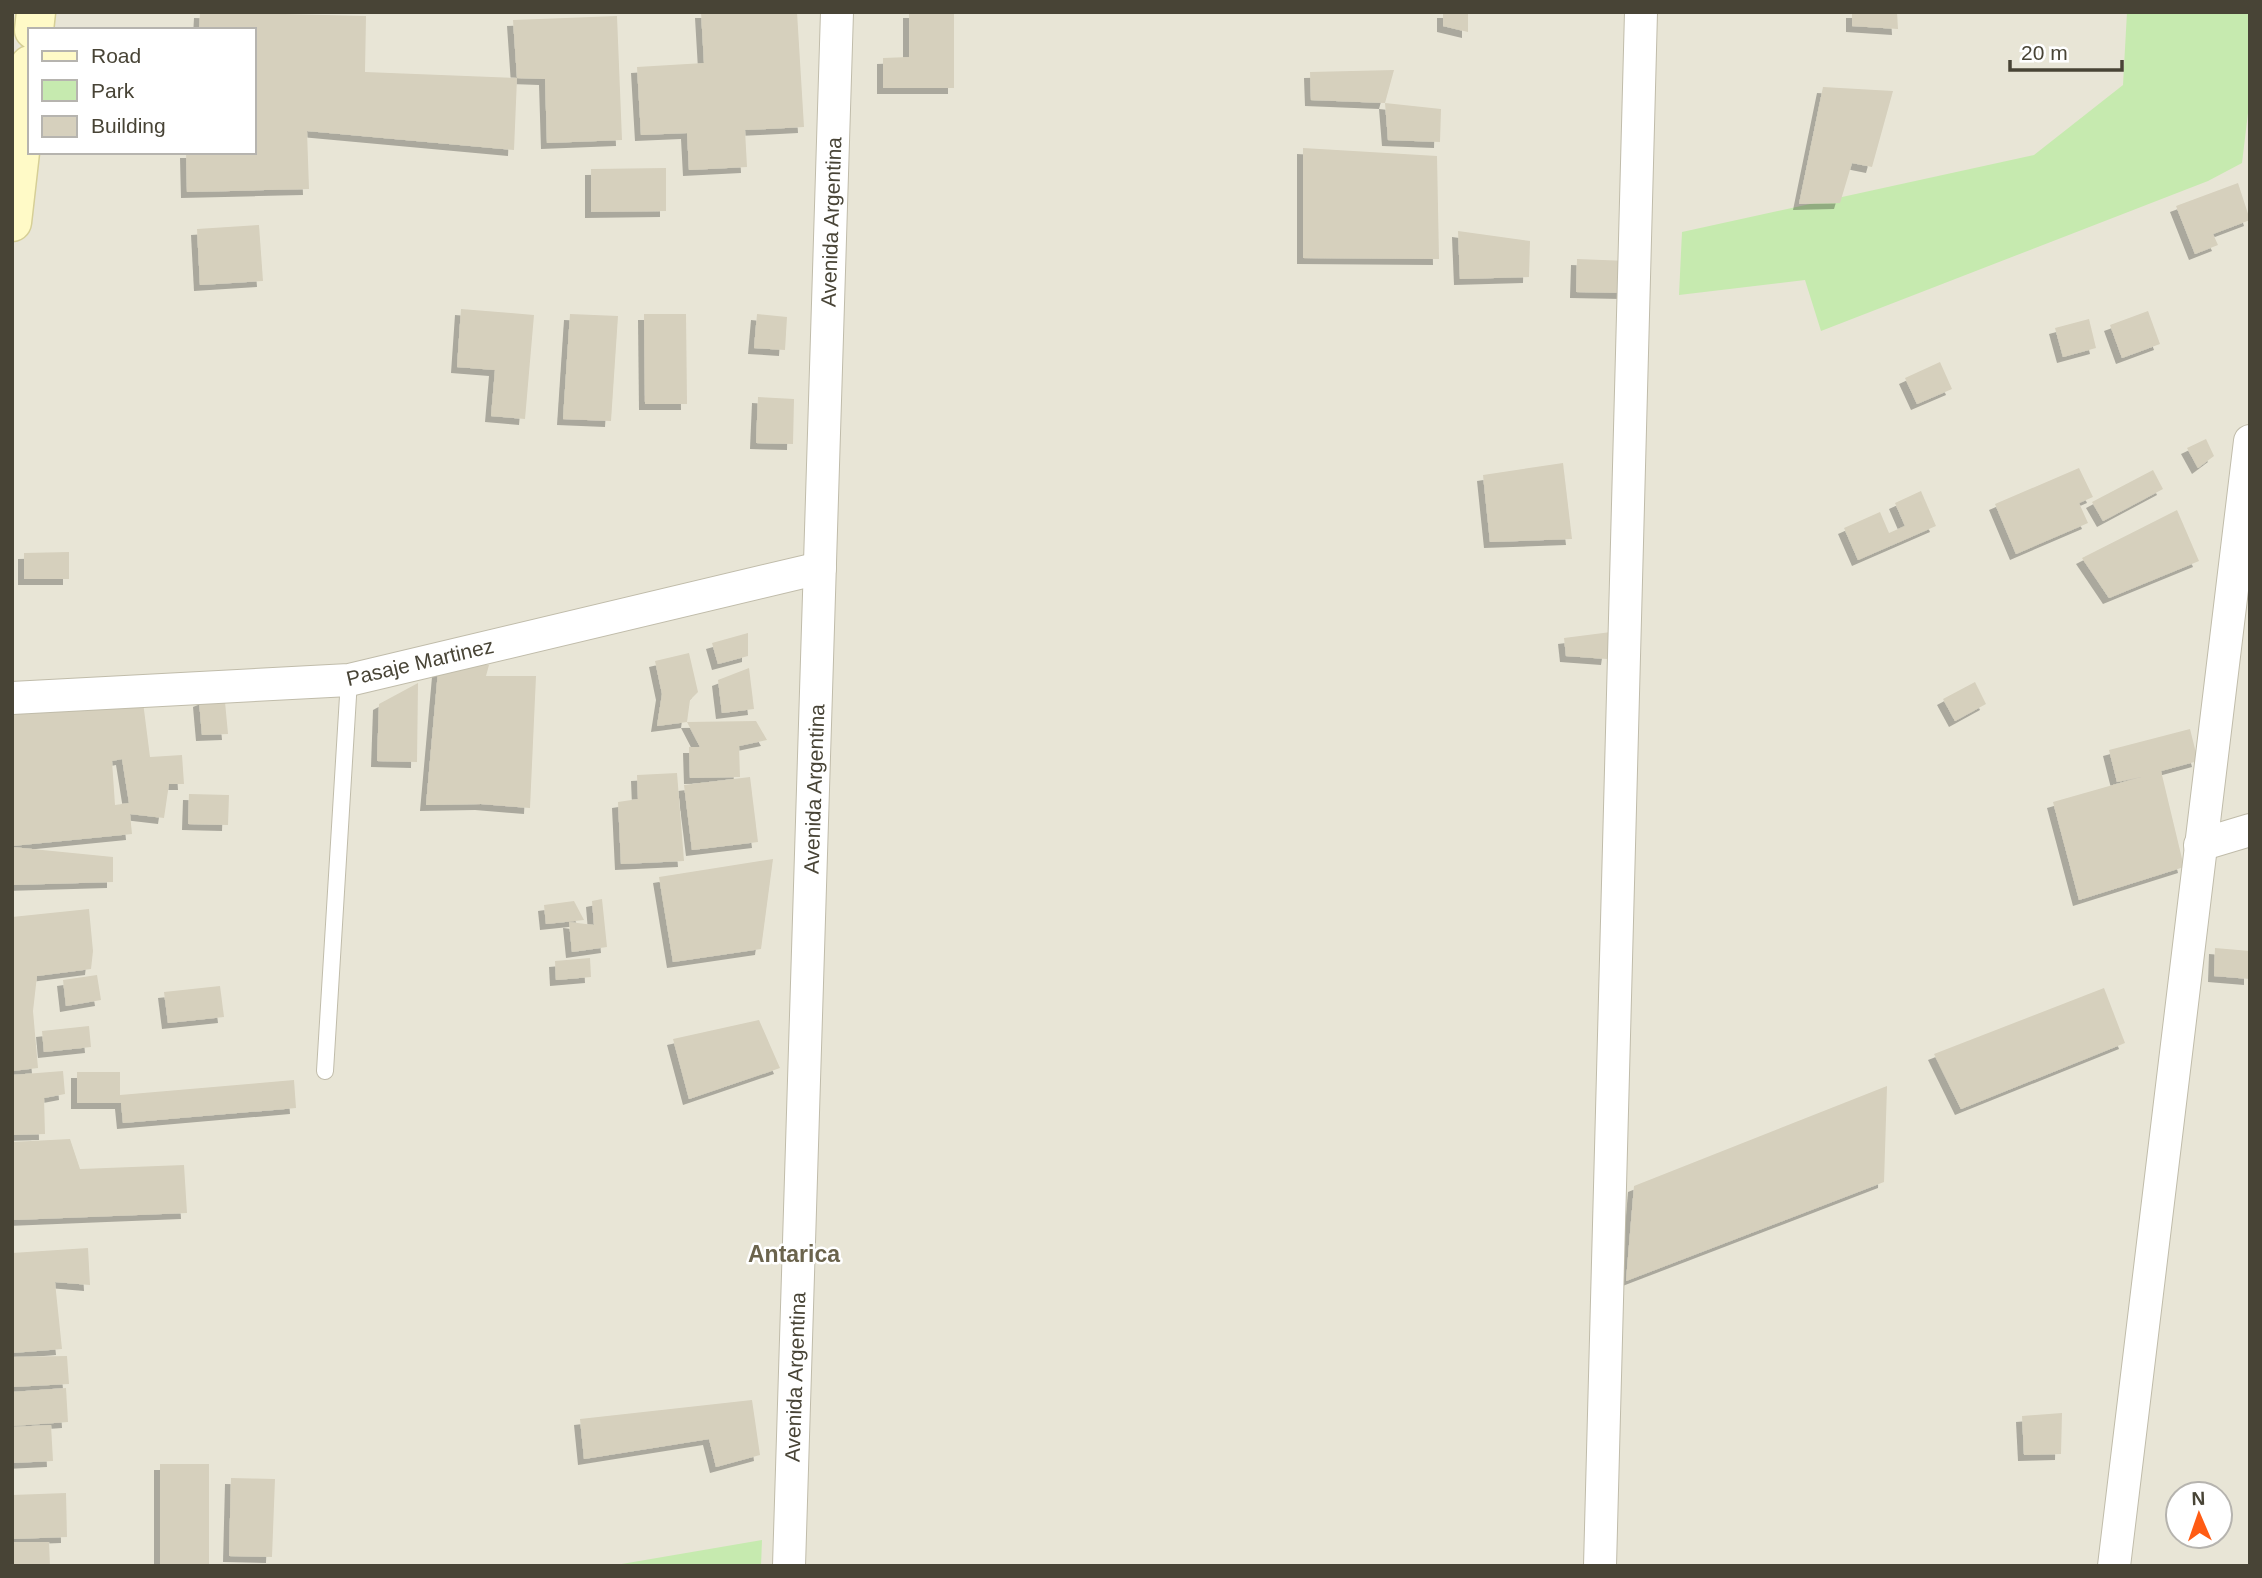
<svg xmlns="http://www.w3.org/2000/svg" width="2262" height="1578" font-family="Arial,sans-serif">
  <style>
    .residential { fill: #e8e5d6; fill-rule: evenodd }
    .green { fill: #c6eaaf }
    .building { fill: #d6d0bd; fill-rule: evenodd; filter: url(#shadow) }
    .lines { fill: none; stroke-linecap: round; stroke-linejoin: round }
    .lane-casing { stroke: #c0bcaa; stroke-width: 18 }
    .street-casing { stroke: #c0bcaa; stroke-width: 34 }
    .secondary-casing { stroke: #d6cf96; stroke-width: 41 }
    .lane { stroke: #fff; stroke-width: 16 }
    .street { stroke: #fff; stroke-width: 32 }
    .secondary { stroke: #fffac7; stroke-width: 38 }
    .labels { text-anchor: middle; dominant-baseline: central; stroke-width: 5; stroke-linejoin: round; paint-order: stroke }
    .street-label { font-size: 21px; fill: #484436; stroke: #fff }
    .neighbourhood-label { font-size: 23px; font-weight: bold; fill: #6b644d; stroke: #fff }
  </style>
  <defs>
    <filter id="shadow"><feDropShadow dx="-6" dy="6" stdDeviation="0" flood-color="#0004"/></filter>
  </defs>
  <rect width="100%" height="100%" fill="#f4f2e8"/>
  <!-- residential -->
  <path class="residential" d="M12,12H2250V1566H12ZM30,30H254V152H30ZM2178,1494H2220V1536H2178Z"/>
  <!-- green -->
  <g class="green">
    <path d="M2127,12H2250V96L2242,163L2208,181L1821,331L1805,280L1679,295L1682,232L2034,155L2123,85Z"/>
    <path d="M762,1540L761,1566H609H610Z"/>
  </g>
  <!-- building -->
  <g class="building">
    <path d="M200,12L366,16L365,72L517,78L514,150L307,131L309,189L187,192L186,152H254V30H199Z"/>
    <path d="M701,12H797L804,127L745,130L747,167L689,170L687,133L641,135L637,67L704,63Z"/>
    <path d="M909,12H954V88H883V58L909,57Z"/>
    <path d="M1443,12H1468V32L1443,26Z"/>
    <path d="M1852,12H1897L1898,29L1852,26Z"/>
    <path d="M617,16L622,140L547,143L545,79L517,78L513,20Z"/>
    <path d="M1394,70L1385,103L1441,109L1440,142L1388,140L1385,103L1311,100L1310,72Z"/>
    <path d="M1823,87L1893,91L1872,167L1852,163L1840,203L1799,204Z"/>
    <path d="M1303,148L1437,156L1439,259L1303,258Z"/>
    <path d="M666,168V211L591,212V169Z"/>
    <path d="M2238,183L2250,220L2213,234L2218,245L2195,254L2176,206Z"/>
    <path d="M259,225L263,281L200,285L197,229Z"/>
    <path d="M1458,231L1530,241L1529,277L1460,279Z"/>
    <path d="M1577,259L1628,261L1627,293L1576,292Z"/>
    <path d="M461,309L534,315L525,419L491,416L495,370L457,367Z"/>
    <path d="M2148,311L2160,344L2122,358L2110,325Z"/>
    <path d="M570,314L618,316L611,421L563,419Z"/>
    <path d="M644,314H686L687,404H645Z"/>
    <path d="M757,314L787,317L785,350L754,348Z"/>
    <path d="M2089,319L2096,348L2063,357L2055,328Z"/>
    <path d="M1940,362L1952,389L1917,404L1905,378Z"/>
    <path d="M758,397L794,399L793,444L756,443Z"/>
    <path d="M2206,439L2214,456L2198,468L2187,448Z"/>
    <path d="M1563,463L1572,539L1490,542L1483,475Z"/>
    <path d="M2079,468L2093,497L2079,503L2088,523L2016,554L1995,504Z"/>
    <path d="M2153,470L2163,489L2103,521L2092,502Z"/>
    <path d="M1921,491L1936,526L1858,560L1844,528L1880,512L1889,533L1905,526L1895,503Z"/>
    <path d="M2177,510L2199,561L2109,598L2082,558Z"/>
    <path d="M69,552V579H24V553Z"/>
    <path d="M1611,632L1607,659L1566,656L1564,638Z"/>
    <path d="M748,633V656L718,664L712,643Z"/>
    <path d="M689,653L698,692L690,700L687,722L657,726L662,694L655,661Z"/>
    <path d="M439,660L489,665L486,676H536L530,808L481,804L426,805Z"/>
    <path d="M749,668L754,709L722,713L718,680Z"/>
    <path d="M1975,682L1986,704L1955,721L1943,699Z"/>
    <path d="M418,683L417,762L377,761L379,704Z"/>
    <path d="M224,691L228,734L202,735L199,701Z"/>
    <path d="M142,694L150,757L182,755L184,784H169L164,818L130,814L132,834L12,846V711ZM122,759L129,803L115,805L112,761Z"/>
    <path d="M756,721L767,740L739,746L740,777L690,778L689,747H700L687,722Z"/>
    <path d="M2190,729L2198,761L2161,771L2184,867L2079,900L2053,802L2141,777L2117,782L2109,750Z"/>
    <path d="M677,773L684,861L621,864L618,802L638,799L637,775Z"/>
    <path d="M750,777L758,842L692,850L684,785Z"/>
    <path d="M189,794L229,795L228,825L188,824Z"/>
    <path d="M12,847L113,857V882L12,885Z"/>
    <path d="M773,859L761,949L673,962L659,877Z"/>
    <path d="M602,899L607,947L572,952L569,922L594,925L592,901Z"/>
    <path d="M574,901L584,920L546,924L544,905Z"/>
    <path d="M89,909L93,951L91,969L37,976L33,1011L38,1068L12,1071V917Z"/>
    <path d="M2215,948L2250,951V979L2214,976Z"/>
    <path d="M590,958L591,977L556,980L555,961Z"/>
    <path d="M97,975L101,1000L66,1006L63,980Z"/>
    <path d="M220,986L224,1017L168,1023L164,992Z"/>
    <path d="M2104,988L2125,1043L1961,1109L1934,1054Z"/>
    <path d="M759,1020L780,1068L689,1099L673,1039Z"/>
    <path d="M89,1026L91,1047L44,1052L42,1031Z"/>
    <path d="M63,1071L65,1094L44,1098L45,1134L12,1135V1075Z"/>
    <path d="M77,1072H120V1095L294,1080L296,1108L123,1123L121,1103H77Z"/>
    <path d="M1887,1086L1884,1182L1626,1281L1634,1186Z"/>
    <path d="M70,1139L80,1169L184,1165L187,1213L14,1220L12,1142Z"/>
    <path d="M88,1248L90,1285L55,1282L62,1349L12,1353V1253Z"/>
    <path d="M67,1356L69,1384L12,1387V1357Z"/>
    <path d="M66,1388L68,1422L12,1426V1392Z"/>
    <path d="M752,1400L760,1455L716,1467L709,1439L584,1459L580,1419Z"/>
    <path d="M2062,1413L2061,1454L2024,1455L2022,1416Z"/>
    <path d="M51,1425L53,1461L12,1463V1427Z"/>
    <rect x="160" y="1464" width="49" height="102"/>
    <path d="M231,1478L275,1479L272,1557L229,1556Z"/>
    <path d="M66,1493L67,1537L12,1539V1495Z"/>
    <path d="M12,1542H49L50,1566H12Z"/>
  </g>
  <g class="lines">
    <defs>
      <path id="lane" d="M325,1071L349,680"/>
      <g id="street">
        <path d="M12,698L349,680L820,568"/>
        <path d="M2200,845L2250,830"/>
        <path d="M789,1566L837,12"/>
        <path d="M1600,1566L1641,12"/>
        <path d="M2114,1566L2250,441"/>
      </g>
      <g id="secondary">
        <path d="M34,30L36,12"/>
        <path d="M12,222L30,65"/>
      </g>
    </defs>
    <!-- lane casing -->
    <use href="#lane" class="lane-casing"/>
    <!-- street casing -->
    <use href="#street" class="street-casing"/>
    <!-- secondary casing -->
    <use href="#secondary" class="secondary-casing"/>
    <!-- lane -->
    <use href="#lane" class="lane"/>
    <!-- street -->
    <use href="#street" class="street"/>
    <!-- secondary -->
    <use href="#secondary" class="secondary"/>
  </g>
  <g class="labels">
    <!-- street labels -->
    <g class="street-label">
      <text transform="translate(831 222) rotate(-88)">Avenida Argentina</text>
      <text transform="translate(420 662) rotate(-13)">Pasaje Martinez</text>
      <text transform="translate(814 789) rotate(-88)">Avenida Argentina</text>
      <text transform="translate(795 1377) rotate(-88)">Avenida Argentina</text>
    </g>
    <!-- neighbourhood labels -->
    <g class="neighbourhood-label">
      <text x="794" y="1254">Antarica</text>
    </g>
  </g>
  <!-- border -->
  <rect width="2262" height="1578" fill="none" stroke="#484436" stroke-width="28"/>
  <!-- legend -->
  <rect x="28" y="28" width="228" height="126" fill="#ffffff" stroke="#b6b4af" stroke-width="2"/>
  <rect x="42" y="51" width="35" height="10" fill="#fffac7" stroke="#b6b4af" stroke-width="2"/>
  <text x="91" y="63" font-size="21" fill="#484436">Road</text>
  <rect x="42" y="80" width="35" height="21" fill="#c6eaaf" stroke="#b6b4af" stroke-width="2"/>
  <text x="91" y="98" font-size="21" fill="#484436">Park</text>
  <rect x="42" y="116" width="35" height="21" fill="#d6d0bd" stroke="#b6b4af" stroke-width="2"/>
  <text x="91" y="133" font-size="21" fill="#484436">Building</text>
  <!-- north arrow -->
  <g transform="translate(2199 1515) rotate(358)"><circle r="33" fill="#ffffff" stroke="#b6b4af" stroke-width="2"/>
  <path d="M0-5L12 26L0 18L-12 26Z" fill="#ff5c14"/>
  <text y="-10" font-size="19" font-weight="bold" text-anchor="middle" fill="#484436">N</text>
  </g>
  <!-- scale -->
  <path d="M2010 60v10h112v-10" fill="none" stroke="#484436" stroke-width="3.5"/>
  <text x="2021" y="60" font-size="21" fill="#484436" stroke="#ffffff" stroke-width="5" paint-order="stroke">20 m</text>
</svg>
